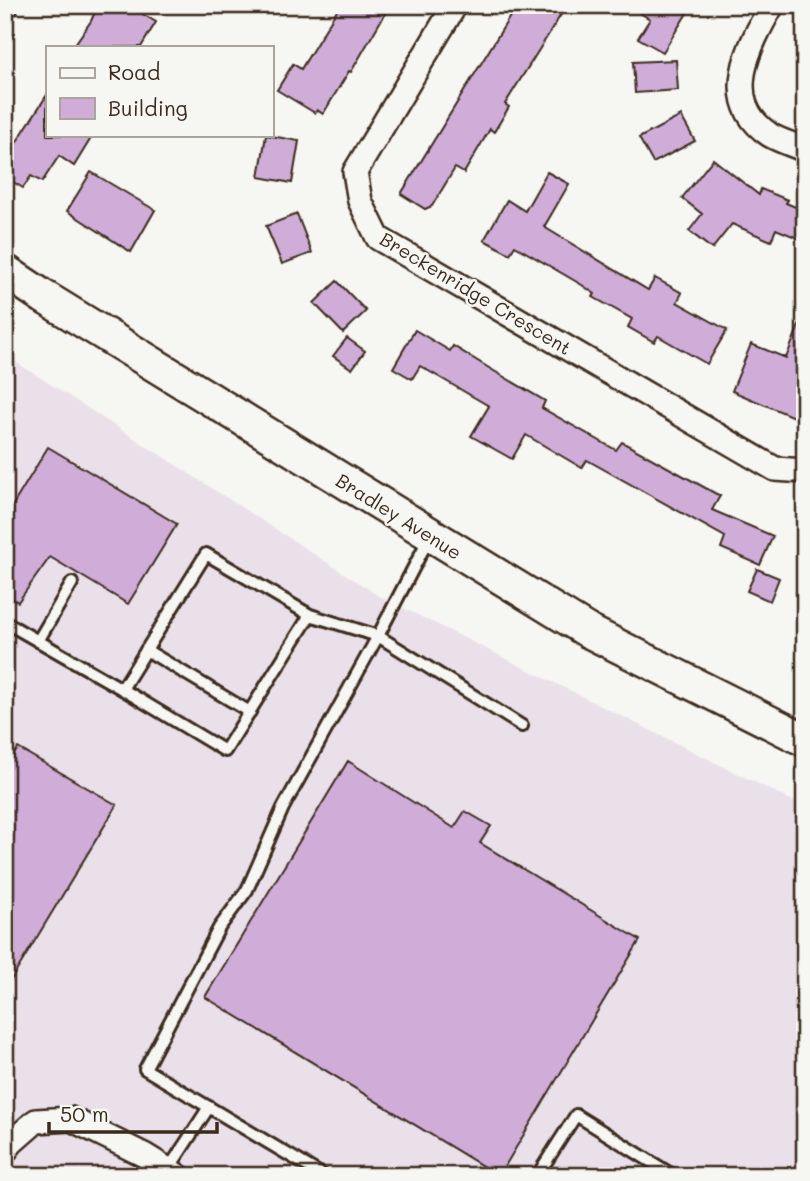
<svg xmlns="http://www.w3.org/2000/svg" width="810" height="1181" font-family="Mali,sans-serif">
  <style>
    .built { fill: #eae0ea }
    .building { fill: #cfadd8; stroke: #3b2a1e; stroke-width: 2 }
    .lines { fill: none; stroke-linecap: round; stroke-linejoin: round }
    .lane-casing { stroke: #3b2a1e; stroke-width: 16 }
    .street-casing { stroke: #3b2a1e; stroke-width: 28 }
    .secondary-casing { stroke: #3b2a1e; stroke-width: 37 }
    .lane { stroke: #f6f6f2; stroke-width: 10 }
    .street { stroke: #f6f6f2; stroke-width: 23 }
    .secondary { stroke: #f6f6f2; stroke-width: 32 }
    .labels { text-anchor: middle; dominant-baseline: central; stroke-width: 5; stroke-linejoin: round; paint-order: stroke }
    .street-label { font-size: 19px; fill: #3b2a1e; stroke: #f6f6f2 }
  </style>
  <rect width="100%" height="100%" fill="#f6f6f2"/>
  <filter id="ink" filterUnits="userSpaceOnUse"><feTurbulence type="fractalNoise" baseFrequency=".0143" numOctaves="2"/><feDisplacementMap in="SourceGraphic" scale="14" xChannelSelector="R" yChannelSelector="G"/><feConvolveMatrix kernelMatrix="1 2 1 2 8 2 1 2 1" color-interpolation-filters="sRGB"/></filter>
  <g filter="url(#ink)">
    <!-- built -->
    <path class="built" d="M5,355L379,596L805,807V1176H5Z"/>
    <!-- building -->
    <g class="building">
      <path d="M98,5H146L141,13L156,22L141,47H73L91,21Z"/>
      <path d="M340,5H390L351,72L349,71L323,114L317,110L315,113L277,90L293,64L301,69Z"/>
      <path d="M517,5H567L505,104L509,107L494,132L490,129L464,173L455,168L432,206L425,209L401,194Z"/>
      <path d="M626,5H692L663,52L638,38L650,19Z"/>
      <path d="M676,60L678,90L635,93L633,62Z"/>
      <path d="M47,95V135H93L74,166L59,156L42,182L31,176L23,188L5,177V160Z"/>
      <path d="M681,116L695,141L653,163L639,138Z"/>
      <path d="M266,135L299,141L292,183L259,177Z"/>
      <path d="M713,159L759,195L761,189L788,200L786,203L805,211V241L776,229L771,241L732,224L712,249L689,231L702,214L682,198Z"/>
      <path d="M91,172L155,210L131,252L67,211Z"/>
      <path d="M547,172L569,184L544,227L648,290L655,278L682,293L677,302L727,330L707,364L658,336L654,342L628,327L632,319L593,297L595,294L582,285L515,246L510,254L484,240L507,200L525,211Z"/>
      <path d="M297,214L312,253L282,264L266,226Z"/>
      <path d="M337,281L366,311L343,333L314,303Z"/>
      <path d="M804,313L805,398L796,418L732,391L751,344L786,358Z"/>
      <path d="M415,330L450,351L453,346L489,368L545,401L542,408L616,450L622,442L720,496L712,510L773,536L760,565L721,548L725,537L587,460L582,468L526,435L512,459L471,436L489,406L420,366L412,379L393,368Z"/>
      <path d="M347,338L365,351L352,369L333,356Z"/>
      <path d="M48,447L177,524L128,604L50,557L18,602L5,594V518Z"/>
      <path d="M757,569L779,578L770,601L747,591Z"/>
      <path d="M18,748L117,805L5,990V769Z"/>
      <path d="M348,761L454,828L465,811L491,826L480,843L640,940L499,1176L205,997Z"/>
    </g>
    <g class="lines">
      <defs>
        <g id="lane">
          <path d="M310,615L225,751L122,689L206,554L310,615L378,636L429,538"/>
          <path d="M5,622L122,689"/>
          <path d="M38,641L72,583"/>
          <path d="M146,650L250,712"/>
          <path d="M168,1170L209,1107"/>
          <path d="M324,1176L145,1069L219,928L247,890L283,808L378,636L522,726"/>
          <path d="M537,1176L576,1115L674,1176"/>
        </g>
        <g id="street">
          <path d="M455,5L355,172L360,201L378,238L775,469L805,471"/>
          <path d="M772,5C749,46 719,101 770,135C780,141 794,145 805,150"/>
          <path d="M5,7L6,5"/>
          <path d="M5,1151L12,1142L36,1121L71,1119L144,1155L178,1176"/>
        </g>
        <path id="secondary" d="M5,271L44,297L588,631L805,740"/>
      </defs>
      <!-- lane casing -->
      <use href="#lane" class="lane-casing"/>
      <!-- street casing -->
      <use href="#street" class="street-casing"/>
      <!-- secondary casing -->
      <use href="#secondary" class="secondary-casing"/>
      <!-- lane -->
      <use href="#lane" class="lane"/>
      <!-- street -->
      <use href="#street" class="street"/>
      <!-- secondary -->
      <use href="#secondary" class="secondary"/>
    </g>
  </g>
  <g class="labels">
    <!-- street labels -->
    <g class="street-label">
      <text transform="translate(476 293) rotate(31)">Breckenridge Crescent</text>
      <text transform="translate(399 516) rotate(32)">Bradley Avenue</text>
    </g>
  </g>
  <!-- margin -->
  <rect width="810" height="1181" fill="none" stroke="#f6f6f2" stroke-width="28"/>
  <rect x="14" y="14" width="782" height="1153" fill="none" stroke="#3b2a1e" stroke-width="2.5" filter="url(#ink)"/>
  <!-- legend -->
  <rect x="46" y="46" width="228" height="91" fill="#f6f6f2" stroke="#aba49d" stroke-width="2"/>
  <rect x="60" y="68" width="35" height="10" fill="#f6f6f2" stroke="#aba49d" stroke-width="2"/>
  <text x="108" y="80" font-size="21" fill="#3b2a1e">Road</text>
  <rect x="60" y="98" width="35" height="21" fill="#cfadd8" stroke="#aba49d" stroke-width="2"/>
  <text x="108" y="116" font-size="21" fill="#3b2a1e">Building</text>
  <!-- scale -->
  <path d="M49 1122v10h168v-10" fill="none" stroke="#3b2a1e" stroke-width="3.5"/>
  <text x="60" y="1122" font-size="21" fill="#3b2a1e" stroke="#f6f6f2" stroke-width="5" paint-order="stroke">50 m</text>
</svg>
